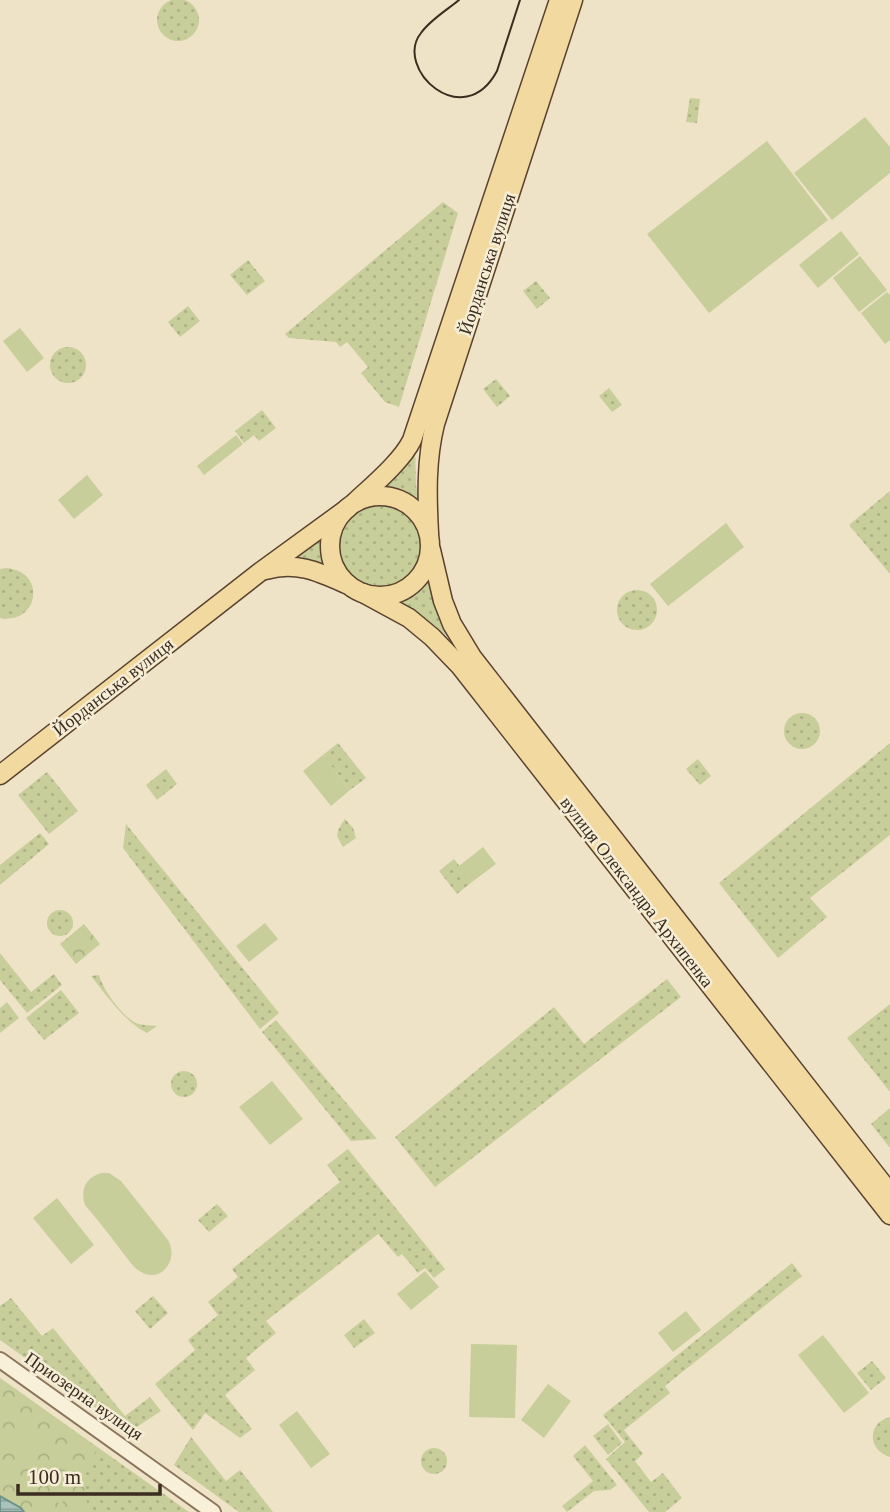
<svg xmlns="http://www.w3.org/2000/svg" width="890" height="1512" font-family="Georgia,serif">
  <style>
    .grass { fill: url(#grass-dots) }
    .forest { fill: url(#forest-crowns) }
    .garden { fill: #c7ce9a }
    .water { fill: url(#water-rules); stroke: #6e9189; stroke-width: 2 }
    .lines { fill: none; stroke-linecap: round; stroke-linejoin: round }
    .minor-casing { stroke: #8b755c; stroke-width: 18 }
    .major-casing { stroke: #594330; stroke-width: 21 }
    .minor { stroke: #f9f0da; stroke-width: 14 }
    .major { stroke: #f2d99f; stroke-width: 18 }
    .tram { stroke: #3b2d1f; stroke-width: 2 }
    .labels { text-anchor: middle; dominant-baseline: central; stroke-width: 5; stroke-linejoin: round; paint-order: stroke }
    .street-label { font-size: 18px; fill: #3b2d1f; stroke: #f6edd6 }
  </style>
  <defs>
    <pattern id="grass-dots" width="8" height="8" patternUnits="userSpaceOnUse" patternTransform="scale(1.75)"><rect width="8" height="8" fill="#c7ce9a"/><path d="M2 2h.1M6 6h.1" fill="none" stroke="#acb184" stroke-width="1.8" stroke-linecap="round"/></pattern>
    <pattern id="forest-crowns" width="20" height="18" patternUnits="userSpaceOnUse" patternTransform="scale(1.75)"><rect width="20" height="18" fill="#c7ce9a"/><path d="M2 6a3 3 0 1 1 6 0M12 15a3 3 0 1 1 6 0" fill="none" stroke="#acb184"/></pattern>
    <pattern id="water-rules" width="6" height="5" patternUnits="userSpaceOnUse" patternTransform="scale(1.75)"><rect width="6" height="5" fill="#a8c3bb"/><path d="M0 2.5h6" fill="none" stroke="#8a9f97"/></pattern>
  </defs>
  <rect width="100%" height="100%" fill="#efe3c7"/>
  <!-- grass -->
  <g class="grass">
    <circle cx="178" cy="20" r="21"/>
    <path d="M690,98L700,99L697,123L686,122Z"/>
    <path d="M443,202L458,213L399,407L385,402L361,373L368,367L347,342L340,347L336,342L289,338L285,334Z"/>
    <path d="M248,260L265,281L247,295L230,275Z"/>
    <path d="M536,281L550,298L537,309L523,291Z"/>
    <path d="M188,306L200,321L180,337L168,322Z"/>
    <circle cx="68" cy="365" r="18"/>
    <path d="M496,379L510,396L497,407L483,389Z"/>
    <path d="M609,388L622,405L612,412L599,396Z"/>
    <path d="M262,410L276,428L259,441L254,435L244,443L235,431Z"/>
    <path d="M415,445L416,485L419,503L399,491L378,487Z"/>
    <path d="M890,491V574L849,525Z"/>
    <circle cx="380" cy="547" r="41"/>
    <path d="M322,532V563L281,561Z"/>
    <path d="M6,568C47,571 39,625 0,618V569Z"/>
    <path d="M431,575L452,641L434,625L397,602C414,597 423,591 431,575Z"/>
    <circle cx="637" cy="610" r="20"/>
    <circle cx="802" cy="731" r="18"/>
    <path d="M338,743L366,778L350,790L323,755Z"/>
    <path d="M890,743V835L810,898L827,917L778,958L719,883Z"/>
    <path d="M698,759L711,776L700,785L686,769Z"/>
    <path d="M166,769L177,784L157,800L146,785Z"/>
    <path d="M47,772L78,811L49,834L18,795Z"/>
    <path d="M345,819L353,828L356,838L343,847L337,836L339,828Z"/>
    <path d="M126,824L279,1013L260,1029L123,848Z"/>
    <path d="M40,833L49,844L0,885V865Z"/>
    <path d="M454,859L472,882L457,894L439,871Z"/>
    <circle cx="60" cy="923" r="13"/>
    <path d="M0,953L31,992L54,974L62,985L27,1013L0,980Z"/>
    <path d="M99,975C103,990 121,1014 134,1022C141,1026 150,1025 157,1026L147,1033C124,1021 107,996 91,976Z"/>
    <path d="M667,979L681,997L435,1187L395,1137L554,1007L584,1044Z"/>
    <path d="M61,990L79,1013L44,1040L26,1018Z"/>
    <path d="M7,1002L19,1018L0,1033V1008Z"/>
    <path d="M890,1004V1092L847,1038Z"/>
    <path d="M276,1020L377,1139L351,1141L262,1032Z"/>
    <circle cx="184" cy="1084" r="13"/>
    <path d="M890,1108V1148L871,1124Z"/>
    <path d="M348,1149L445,1269L434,1278L425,1268L418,1273L402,1254L398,1257L378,1234L266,1321L276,1333L246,1358L255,1370L225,1395L252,1429L240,1438L205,1413L193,1430L155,1384L195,1350L188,1340L218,1315L208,1302L238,1277L232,1269L340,1182L327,1165Z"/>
    <path d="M217,1204L228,1216L209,1232L198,1220Z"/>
    <path d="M792,1263L802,1276L665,1386L670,1393L624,1430L643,1454L635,1461L651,1482L663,1473L682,1498L665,1512H649L606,1459L625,1442L603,1415Z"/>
    <path d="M153,1296L168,1313L150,1329L135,1311Z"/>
    <path d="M11,1298L42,1336L53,1328L125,1416L150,1397L161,1411L129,1432L0,1340V1306Z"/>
    <path d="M364,1319L375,1333L354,1348L344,1335Z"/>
    <path d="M872,1361L886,1378L871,1390L857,1373Z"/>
    <path d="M0,1378L189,1512H24L21,1508L0,1496Z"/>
    <path d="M890,1417V1457C867,1450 867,1423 890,1417Z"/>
    <path d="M608,1424L622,1443L608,1455L593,1436Z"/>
    <path d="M191,1437L226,1481L240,1470L273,1512H239L174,1465Z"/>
    <path d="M585,1445L617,1485L610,1490L594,1491L567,1512L562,1506L593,1481L573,1456Z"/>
    <circle cx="434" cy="1461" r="13"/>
  </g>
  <!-- forest -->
  <g class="forest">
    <path d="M84,924L100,944L76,964L60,944Z"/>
    <path d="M0,1378L98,1448C85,1468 78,1490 92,1512H24L21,1508L0,1496Z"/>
  </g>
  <!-- garden -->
  <g class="garden">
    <path d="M865,117L890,147V173L832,220L794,173Z"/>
    <path d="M767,141L828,220L709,313L647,234Z"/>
    <path d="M841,231L859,254L818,288L799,265Z"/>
    <path d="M860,256L887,290L859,312L833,278Z"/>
    <path d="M887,292L890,295V340L885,344L861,313Z"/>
    <path d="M20,328L44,358L27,372L3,341Z"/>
    <path d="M236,435L243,444L204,475L197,466Z"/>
    <path d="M87,475L103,495L74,519L58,500Z"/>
    <path d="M726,523L744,547L668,606L650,584Z"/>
    <path d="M323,755L350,790L331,806L303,771Z"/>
    <path d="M483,847L496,864L472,882L459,866Z"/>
    <path d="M265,923L278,939L249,962L236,946Z"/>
    <path d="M272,1081L303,1119L270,1145L239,1107Z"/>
    <path d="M102,1173H109L121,1181L168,1240C180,1261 159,1286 138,1270C131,1265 126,1256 120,1249C109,1234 97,1219 85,1205C80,1189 86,1177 102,1173Z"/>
    <path d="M57,1198L94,1245L71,1264L33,1218Z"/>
    <path d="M425,1271L439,1287L411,1310L397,1294Z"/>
    <path d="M686,1311L701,1330L673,1352L658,1333Z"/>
    <path d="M823,1335L869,1393L844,1413L798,1355Z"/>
    <path d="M471,1344L517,1345L515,1418L469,1417Z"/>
    <path d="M548,1384L571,1401L544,1438L521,1420Z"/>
    <path d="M297,1411L330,1454L311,1468L279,1425Z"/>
    <path d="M21,1431L37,1441L25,1457L13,1448Z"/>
    <path d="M63,1481L72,1491L60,1505L50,1494Z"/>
  </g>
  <!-- water -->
  <path class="water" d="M0,1496L21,1508L24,1512H0Z"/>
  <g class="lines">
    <defs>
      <path id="minor" d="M0,1360L213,1512"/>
      <g id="major">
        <circle cx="380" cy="546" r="50"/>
        <path d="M355,502C372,486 402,461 412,440L559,0"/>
        <path d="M429,533C427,496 426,460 435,424L573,0"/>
        <path d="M431,550L443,601L452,624L472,657L890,1193"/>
        <path d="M266,570C296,561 319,572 346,584"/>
        <path d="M363,593L409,618L432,637L460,666L890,1215"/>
        <path d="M0,775L260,572L348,508"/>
      </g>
    </defs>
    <!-- minor casing -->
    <use href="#minor" class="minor-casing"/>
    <!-- major casing -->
    <use href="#major" class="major-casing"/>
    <!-- minor -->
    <use href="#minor" class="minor"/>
    <!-- major -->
    <use href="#major" class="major"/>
    <!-- tram -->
    <path class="tram" d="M459,0C447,10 430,20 421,33C393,68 463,134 497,71L520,0"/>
  </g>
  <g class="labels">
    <!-- street labels -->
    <g class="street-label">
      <text transform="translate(487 264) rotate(-72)">Йорданська вулиця</text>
      <text transform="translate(113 687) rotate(-38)">Йорданська вулиця</text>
      <text transform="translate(637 892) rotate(52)">вулиця Олександра Архипенка</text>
      <text transform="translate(84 1396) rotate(35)">Приозерна вулиця</text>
    </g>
  </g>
  <!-- scale -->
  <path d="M18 1484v10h142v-10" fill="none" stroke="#3b2d1f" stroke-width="3.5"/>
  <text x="28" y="1484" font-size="21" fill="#3b2d1f" stroke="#f6edd6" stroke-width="5" paint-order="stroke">100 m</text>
</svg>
